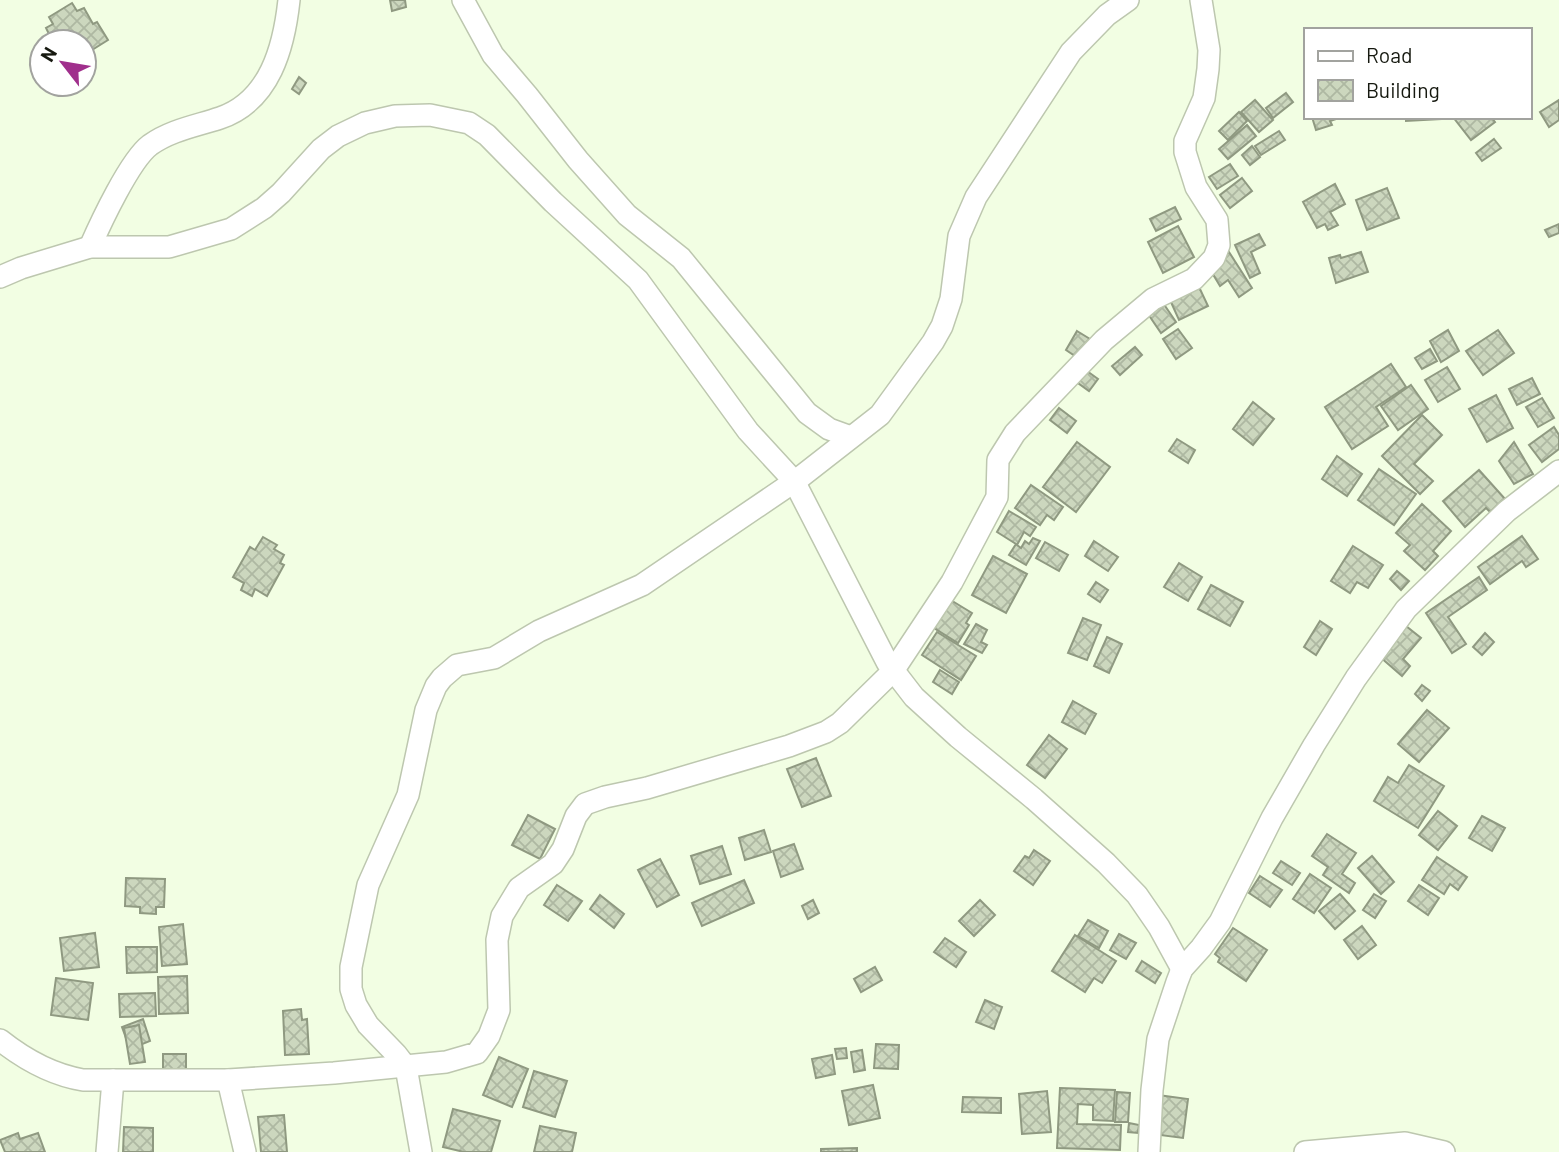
<svg xmlns="http://www.w3.org/2000/svg" width="1559" height="1152" font-family="Barlow,sans-serif">
  <style>
    .building { fill: url(#building-cross-hatch); stroke: #8f9981; stroke-width: 2 }
    .lines { fill: none; stroke-linecap: round; stroke-linejoin: round }
    .street-casing { stroke: #bdc7af; stroke-width: 24 }
    .street { stroke: #fff; stroke-width: 21 }
  </style>
  <defs>
    <pattern id="building-cross-hatch" width="8" height="8" patternUnits="userSpaceOnUse" patternTransform="scale(1.75)"><rect width="8" height="8" fill="#ccd7be"/><path d="M0 0l8 8M0 8l8-8" fill="none" stroke="#aeb8a2"/></pattern>
  </defs>
  <rect width="100%" height="100%" fill="#f2fee3"/>
  <!-- building -->
  <g class="building">
    <path d="M390,0H405L406,7L392,11Z"/>
    <path d="M72,3L77,11L84,8L93,24L97,22L108,40L84,55V42H48L46,38L50,36L46,28L53,24L49,17Z"/>
    <path d="M299,77L306,83L299,94L292,89Z"/>
    <path d="M1286,93L1293,102L1273,118L1266,108Z"/>
    <path d="M1255,100L1273,120L1259,132L1241,112Z"/>
    <path d="M1559,100V120L1549,127L1540,112Z"/>
    <path d="M1239,112L1247,121L1228,140L1219,131Z"/>
    <path d="M1312,117H1342L1330,121L1332,125L1316,130Z"/>
    <path d="M1406,117H1441V119L1406,121Z"/>
    <path d="M1453,117H1491L1495,122L1471,140Z"/>
    <path d="M1247,125L1256,136L1228,159L1219,149Z"/>
    <path d="M1279,131L1285,140L1261,155L1255,146Z"/>
    <path d="M1494,139L1501,148L1482,161L1476,153Z"/>
    <path d="M1252,146L1260,157L1250,165L1242,155Z"/>
    <path d="M1230,164L1238,176L1217,189L1209,177Z"/>
    <path d="M1242,178L1252,191L1230,208L1220,195Z"/>
    <path d="M1335,184L1345,204L1330,212L1338,225L1328,230L1325,224L1317,228L1303,202Z"/>
    <path d="M1387,188L1399,218L1367,230L1356,200Z"/>
    <path d="M1175,207L1181,219L1156,231L1150,219Z"/>
    <path d="M1559,224V233L1549,237L1545,230Z"/>
    <path d="M1178,226L1194,257L1163,273L1148,242Z"/>
    <path d="M1259,234L1265,245L1251,252L1260,273L1250,278L1235,245Z"/>
    <path d="M1229,252L1252,288L1239,297L1228,280L1220,286L1208,266Z"/>
    <path d="M1361,252L1368,272L1336,283L1329,258L1340,255L1341,258Z"/>
    <path d="M1199,287L1208,306L1179,320L1170,300Z"/>
    <path d="M1161,300L1176,322L1161,333L1146,311Z"/>
    <path d="M1178,329L1192,348L1176,359L1163,339Z"/>
    <path d="M1448,330L1459,351L1441,362L1430,341Z"/>
    <path d="M1498,330L1514,353L1483,375L1466,351Z"/>
    <path d="M1077,331L1090,339L1078,358L1066,350Z"/>
    <path d="M1135,347L1142,355L1120,375L1112,366Z"/>
    <path d="M1430,349L1437,361L1422,369L1415,358Z"/>
    <path d="M1391,364L1406,387L1376,407L1388,426L1352,449L1325,407Z"/>
    <path d="M1080,366L1098,379L1089,391L1071,378Z"/>
    <path d="M1447,367L1460,389L1438,402L1425,380Z"/>
    <path d="M1532,378L1540,394L1517,405L1509,389Z"/>
    <path d="M1411,385L1428,409L1398,430L1381,406Z"/>
    <path d="M1496,395L1513,428L1487,442L1469,409Z"/>
    <path d="M1542,398L1554,418L1538,427L1526,407Z"/>
    <path d="M1253,402L1274,419L1253,445L1233,429Z"/>
    <path d="M1059,408L1076,421L1067,433L1050,420Z"/>
    <path d="M1422,415L1442,435L1414,464L1433,481L1420,494L1382,456Z"/>
    <path d="M1554,427L1559,435V449L1542,462L1529,445Z"/>
    <path d="M1177,439L1195,450L1188,463L1169,451Z"/>
    <path d="M1077,442L1110,467L1076,512L1043,487Z"/>
    <path d="M1514,442L1533,474L1514,484L1499,461Z"/>
    <path d="M1337,456L1362,474L1347,496L1322,479Z"/>
    <path d="M1379,469L1416,494L1394,525L1358,500Z"/>
    <path d="M1479,470L1505,499L1490,512L1486,508L1465,527L1443,501Z"/>
    <path d="M1031,485L1063,507L1054,520L1047,515L1040,525L1015,508Z"/>
    <path d="M1422,504L1451,531L1433,551L1438,556L1425,570L1404,551L1410,545L1396,533Z"/>
    <path d="M1009,511L1036,527L1030,536L1024,532L1017,545L1021,548L1025,541L1029,544L1033,538L1040,541L1026,565L1009,555L1016,544L997,532Z"/>
    <path d="M1522,536L1538,559L1526,567L1522,561L1490,584L1478,567Z"/>
    <path d="M263,537L277,545L274,549L284,555L280,563L284,565L267,596L255,589L252,596L241,590L244,583L233,577L250,547L255,550Z"/>
    <path d="M1094,541L1118,557L1108,571L1085,556Z"/>
    <path d="M1045,542L1068,555L1059,571L1036,558Z"/>
    <path d="M1353,546L1383,565L1368,588L1357,582L1350,593L1331,581Z"/>
    <path d="M993,556L1027,574L1006,613L972,595Z"/>
    <path d="M1179,563L1202,577L1188,601L1164,587Z"/>
    <path d="M1397,571L1409,581L1401,590L1390,579Z"/>
    <path d="M1479,577L1487,590L1448,617L1466,644L1452,653L1426,613Z"/>
    <path d="M1096,582L1108,590L1100,602L1088,594Z"/>
    <path d="M1211,585L1243,602L1230,626L1198,609Z"/>
    <path d="M949,599L972,613L966,623L969,625L958,643L926,623Z"/>
    <path d="M1083,618L1101,625L1087,660L1068,653Z"/>
    <path d="M1320,621L1332,629L1316,655L1304,647Z"/>
    <path d="M976,624L987,630L981,642L987,645L982,653L964,644Z"/>
    <path d="M1406,626L1421,638L1403,659L1410,666L1402,676L1380,657Z"/>
    <path d="M937,632L976,656L961,680L922,655Z"/>
    <path d="M1485,633L1494,642L1482,655L1473,647Z"/>
    <path d="M1107,637L1122,644L1109,673L1094,666Z"/>
    <path d="M940,670L959,682L952,694L933,682Z"/>
    <path d="M1422,685L1430,691L1422,701L1415,694Z"/>
    <path d="M1073,701L1096,714L1085,734L1062,722Z"/>
    <path d="M1427,710L1449,728L1419,762L1398,744Z"/>
    <path d="M1049,735L1067,749L1045,778L1027,765Z"/>
    <path d="M816,758L831,796L802,807L787,769Z"/>
    <path d="M1409,765L1444,786L1418,828L1374,801L1388,777L1398,783Z"/>
    <path d="M1438,811L1457,826L1438,850L1419,835Z"/>
    <path d="M528,815L555,829L540,859L512,845Z"/>
    <path d="M1482,816L1505,828L1492,851L1469,838Z"/>
    <path d="M764,830L771,852L745,860L739,838Z"/>
    <path d="M1327,834L1356,853L1342,874L1355,883L1349,893L1323,875L1328,867L1312,856Z"/>
    <path d="M794,844L803,869L781,877L773,851Z"/>
    <path d="M722,846L731,874L700,884L691,856Z"/>
    <path d="M1034,850L1050,861L1033,885L1014,871L1025,856L1029,858Z"/>
    <path d="M1372,856L1394,882L1381,894L1358,868Z"/>
    <path d="M1437,857L1467,877L1458,890L1450,884L1444,894L1422,880Z"/>
    <path d="M660,859L679,895L657,907L638,870Z"/>
    <path d="M1281,861L1300,873L1292,885L1273,873Z"/>
    <path d="M1310,874L1331,888L1314,913L1293,899Z"/>
    <path d="M1260,876L1282,890L1270,907L1249,893Z"/>
    <path d="M126,878L165,879L164,907H156V914L140,913V907L125,906Z"/>
    <path d="M744,880L754,903L702,926L692,903Z"/>
    <path d="M557,885L582,901L568,921L544,905Z"/>
    <path d="M1419,885L1439,898L1428,915L1408,901Z"/>
    <path d="M1340,894L1355,911L1335,929L1319,911Z"/>
    <path d="M1374,894L1386,901L1375,918L1363,910Z"/>
    <path d="M600,895L624,914L614,928L590,909Z"/>
    <path d="M813,900L819,913L808,919L802,906Z"/>
    <path d="M980,900L995,915L974,936L959,921Z"/>
    <path d="M1088,920L1108,931L1099,948L1078,936Z"/>
    <path d="M183,924L187,964L162,966L159,927Z"/>
    <path d="M1362,926L1376,945L1358,959L1344,940Z"/>
    <path d="M1233,928L1267,950L1246,981L1218,962L1220,958L1215,954Z"/>
    <path d="M95,933L99,967L64,971L60,938Z"/>
    <path d="M1119,934L1136,943L1126,959L1110,950Z"/>
    <path d="M1075,935L1116,961L1102,983L1094,978L1085,992L1052,971Z"/>
    <path d="M945,938L966,952L956,967L934,952Z"/>
    <path d="M126,947H157V972L127,973Z"/>
    <path d="M1142,961L1161,973L1155,983L1136,971Z"/>
    <path d="M875,967L882,980L861,992L854,979Z"/>
    <path d="M187,976L188,1013L159,1014L158,977Z"/>
    <path d="M56,978L93,983L88,1020L51,1015Z"/>
    <path d="M155,993L156,1016L120,1017L119,994Z"/>
    <path d="M985,1000L1002,1007L994,1029L976,1022Z"/>
    <path d="M301,1009L302,1020L307,1019L309,1054L285,1055L283,1011Z"/>
    <path d="M143,1019L150,1041L130,1049L122,1027Z"/>
    <path d="M139,1025L145,1062L130,1064L124,1028Z"/>
    <path d="M876,1044L899,1045L898,1069L874,1068Z"/>
    <path d="M846,1048L847,1058L837,1059L835,1049Z"/>
    <path d="M862,1050L865,1070L854,1072L851,1052Z"/>
    <rect x="163" y="1054" width="23" height="15"/>
    <path d="M832,1055L835,1074L816,1078L812,1059Z"/>
    <path d="M499,1057L528,1069L512,1107L483,1095Z"/>
    <path d="M534,1071L567,1081L555,1117L523,1107Z"/>
    <path d="M873,1085L880,1118L849,1125L842,1091Z"/>
    <path d="M1060,1088L1115,1090L1113,1121L1093,1120V1105L1078,1104L1077,1124L1121,1125L1120,1150L1057,1148Z"/>
    <path d="M1047,1091L1051,1132L1022,1134L1019,1094Z"/>
    <path d="M1117,1092L1130,1093L1128,1122H1115Z"/>
    <path d="M1158,1095L1188,1099L1183,1138L1152,1134Z"/>
    <path d="M963,1097L1001,1098V1113L962,1112Z"/>
    <path d="M453,1109L500,1121L491,1152H464L443,1147Z"/>
    <path d="M284,1115L287,1152H261L258,1117Z"/>
    <path d="M1129,1123L1139,1125L1138,1133L1128,1132Z"/>
    <path d="M540,1126L576,1133L572,1152H534Z"/>
    <path d="M124,1127L153,1128V1152H123Z"/>
    <path d="M18,1133L20,1139L38,1133L45,1152H5L0,1140Z"/>
    <path d="M857,1148V1152H821V1149Z"/>
  </g>
  <g class="lines">
    <defs>
      <g id="street">
        <path d="M463,0L493,55L527,95L578,160L627,215L681,258L807,413L829,429L851,437"/>
        <path d="M90,247C101,222 130,160 150,145C171,130 196,126 220,118C270,101 284,47 289,0"/>
        <path d="M0,277L21,268L90,247H169L231,229L264,208L281,193L321,149L338,136L365,123L395,116L430,115L469,123L487,135L553,202L638,280L748,431L794,481L887,662L914,697L958,737L1034,799L1106,863L1137,895L1159,927L1182,969"/>
        <path d="M0,1040C24,1059 53,1075 83,1080H228L334,1073L446,1062L477,1053L489,1036L499,1010L497,940L502,916L519,888L553,864L563,849L576,816L585,804L605,797L647,788L789,746L826,732L840,723L893,671L952,582L997,497L998,460L1015,433L1104,340L1153,299L1194,279L1214,258L1219,245L1217,220L1196,187L1185,152V141L1204,98L1208,69L1209,50L1201,0"/>
        <path d="M228,1080L245,1152"/>
        <path d="M107,1152L113,1080"/>
        <path d="M421,1152L406,1067L396,1054L368,1025L356,1005L351,989V967L368,885L408,795L426,710L436,686L442,678L457,665L494,658L539,631L642,585L798,479L880,415L933,342L942,326L951,299L959,236L976,197L1071,52L1107,15L1128,0"/>
        <path d="M1149,1152L1152,1090L1158,1039L1177,982L1182,969L1201,948L1220,922L1272,818L1314,745L1356,678L1406,609L1507,511L1559,471"/>
        <path d="M1305,1152L1405,1143L1444,1152"/>
      </g>
    </defs>
    <!-- street casing -->
    <use href="#street" class="street-casing"/>
    <!-- street -->
    <use href="#street" class="street"/>
  </g>
  <!-- legend -->
  <rect x="1304" y="28" width="228" height="91" fill="#ffffff" stroke="#a2a39f" stroke-width="2"/>
  <rect x="1318" y="51" width="35" height="10" fill="#ffffff" stroke="#a2a39f" stroke-width="2"/>
  <text x="1366" y="63" font-size="21" fill="#161910">Road</text>
  <rect x="1318" y="80" width="35" height="21" fill="url(#building-cross-hatch)" stroke="#a2a39f" stroke-width="2"/>
  <text x="1366" y="98" font-size="21" fill="#161910">Building</text>
  <!-- north arrow -->
  <g transform="translate(63 63) rotate(301)"><circle r="33" fill="#ffffff" stroke="#a2a39f" stroke-width="2"/>
  <path d="M0-5L12 26L0 18L-12 26Z" fill="#a02f8c"/>
  <text y="-10" font-size="19" font-weight="bold" text-anchor="middle" fill="#161910">N</text>
  </g>
</svg>
